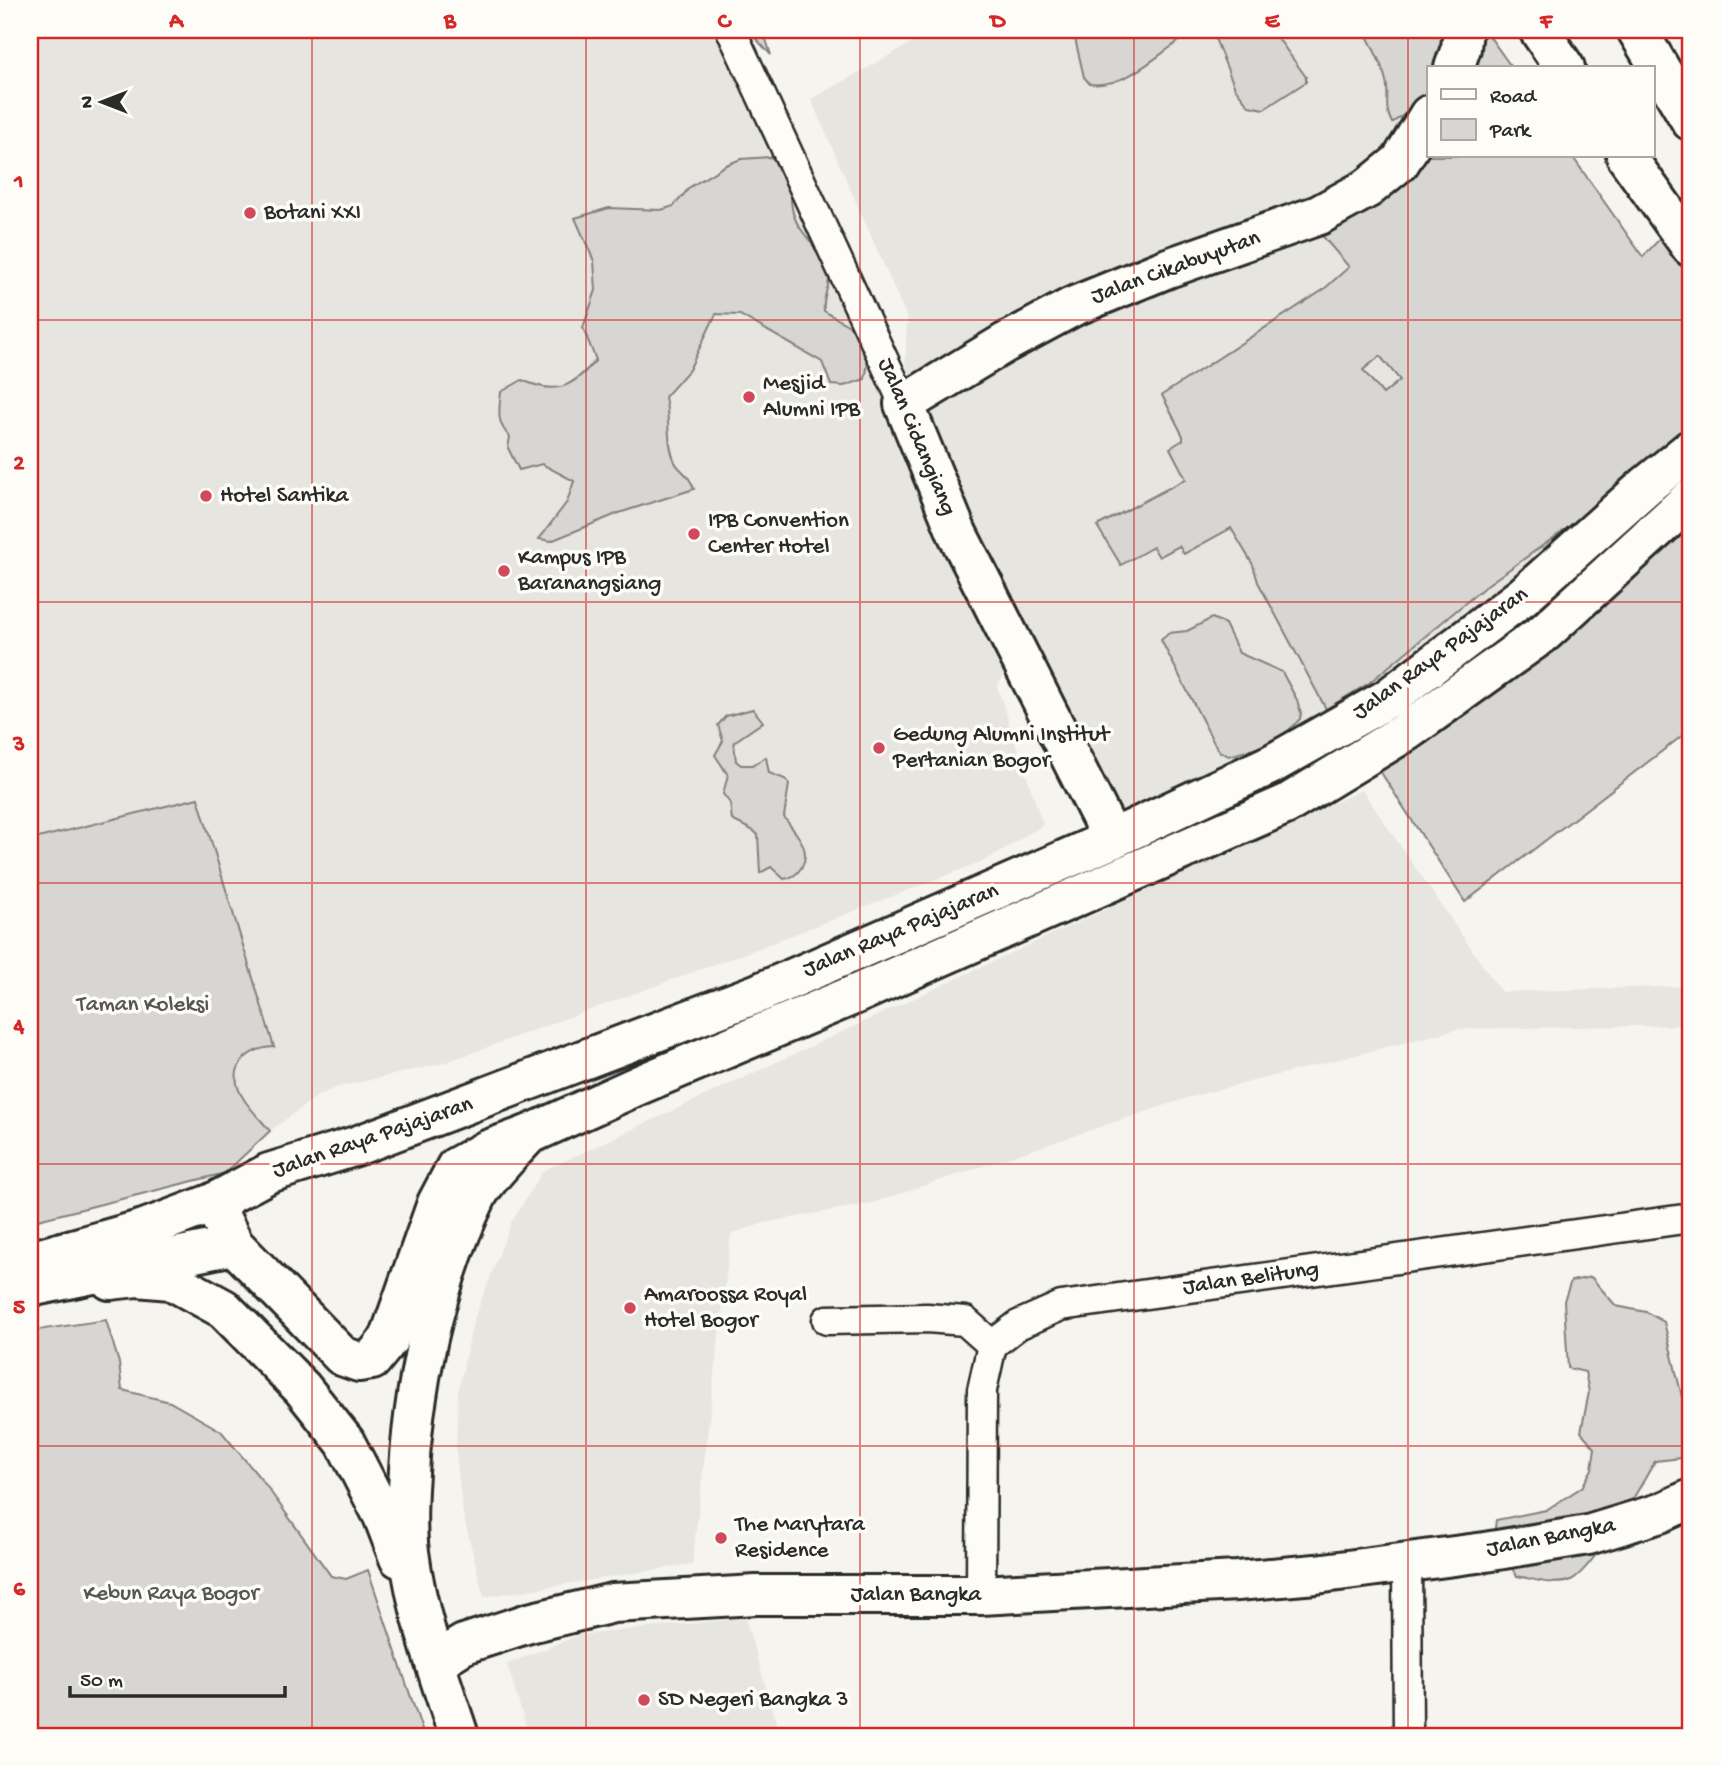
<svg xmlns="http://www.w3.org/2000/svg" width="1721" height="1766" font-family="'Gochi Hand',sans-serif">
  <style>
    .built { fill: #e6e5e0 }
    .green { fill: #d7d6d2; stroke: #81807e; stroke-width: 2; fill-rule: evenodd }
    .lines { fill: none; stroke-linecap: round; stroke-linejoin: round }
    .street-casing { stroke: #2b2b2b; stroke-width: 33 }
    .secondary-casing { stroke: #2b2b2b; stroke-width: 44 }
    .primary-casing { stroke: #2b2b2b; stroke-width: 44 }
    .highway-casing { stroke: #2b2b2b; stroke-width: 44 }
    .street { stroke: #fdfcf7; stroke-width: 28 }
    .secondary { stroke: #fdfcf7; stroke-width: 38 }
    .primary { stroke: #fdfcf7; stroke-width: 38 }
    .highway { stroke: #fdfcf7; stroke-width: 38 }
    .grid { fill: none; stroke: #d62828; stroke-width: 2; stroke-opacity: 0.55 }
    .poi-dot { fill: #d1495b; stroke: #fdfcf7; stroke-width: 2.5 }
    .labels { text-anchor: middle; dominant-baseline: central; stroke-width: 7; stroke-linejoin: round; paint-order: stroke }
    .poi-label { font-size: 23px; fill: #2b2b2b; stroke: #fdfcf7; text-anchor: start }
    .street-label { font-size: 23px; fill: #2b2b2b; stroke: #fdfcf7 }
    .park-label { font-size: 23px; fill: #565655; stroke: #fdfcf7 }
    .neatline { fill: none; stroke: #d62828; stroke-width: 2.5 }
    .grid-label { font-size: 23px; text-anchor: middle; font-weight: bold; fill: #d62828 }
  </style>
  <rect width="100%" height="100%" fill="#f5f4ef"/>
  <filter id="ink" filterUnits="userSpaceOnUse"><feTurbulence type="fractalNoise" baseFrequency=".0143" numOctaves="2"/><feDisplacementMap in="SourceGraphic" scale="14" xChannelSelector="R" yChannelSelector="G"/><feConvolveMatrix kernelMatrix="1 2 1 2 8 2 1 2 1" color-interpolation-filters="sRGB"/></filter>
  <g filter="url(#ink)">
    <!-- built -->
    <g class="built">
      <path d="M30,30H731L904,401L907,318L811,99L935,30H1485L1512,68H1429V156H1572L1643,257L1647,485L1272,764L1112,839L1006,672L997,686L1043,825L986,860L748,952L444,1063L335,1088L319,1095L270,1131L225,1173L30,1222Z"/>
      <path d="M1362,790L1501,992L1691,986V1025L1458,1029L1190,1097L872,1203L764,1223L731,1234L692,1564L484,1597L463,1514L456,1453L458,1393L473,1322L511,1223L543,1171Z"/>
      <path d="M745,1618L781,1736H529L507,1664L579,1635Z"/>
    </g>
    <!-- green -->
    <g class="green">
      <path d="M748,30H763L771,55Z"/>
      <path d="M1073,30H1272L1306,77V82L1264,109L1249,106L1235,88L1214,36C1208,31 1202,28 1194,31C1187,34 1181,39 1175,44C1151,61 1122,88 1090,84L1084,77Z"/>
      <path d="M1364,30H1485L1512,68H1429V156H1572L1643,257L1674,223L1691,265V437L1642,481L1573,524L1487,585L1369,683L1326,709L1258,582L1253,565L1231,528L1184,554L1179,546L1159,557L1153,547L1121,565L1097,526L1186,479L1170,448L1183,440V436L1162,395L1323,290L1349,267L1308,219L1423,124L1406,113L1392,123C1383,106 1390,97 1386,81C1382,63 1372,46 1364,30ZM1380,356L1400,380L1383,394L1363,370Z"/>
      <path d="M770,157C801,170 786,187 793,213C799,235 825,251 829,274C831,285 822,295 824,311L856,330L870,352L865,379L844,386L831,385L822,362L740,315L716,314L689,370L665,397C670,418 666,442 675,462C680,472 689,473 694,489L619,513L551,541L539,539L567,502L574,481L542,464L519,470L508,448L510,437C496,423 499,411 501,392L522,380C558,396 572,387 596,360L583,328L596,290L594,261L575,218L609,208L661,210L674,206L690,187L726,165L741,159Z"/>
      <path d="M1691,498V729L1465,902L1369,754Z"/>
      <path d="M1212,618L1225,624L1239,653L1282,672L1297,700L1301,713L1300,719L1289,730L1267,745L1229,756L1220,752L1214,743L1161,640L1169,633L1187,631Z"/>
      <path d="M753,709L763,722L734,742L736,761L741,765H752L766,757L769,773L785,779L789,784L784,817C790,826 799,835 803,845C809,860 800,877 784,879L771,867L760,873L758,835L754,831L732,820L730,803L723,794L728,775L715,755L723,741L718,725L726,716Z"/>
      <path d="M198,798L274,1047C243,1048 225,1072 245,1101C252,1111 262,1121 270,1131L225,1173L30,1222V840Z"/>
      <path d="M1591,1277L1616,1306L1646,1312L1664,1322L1684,1405L1691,1408V1457L1655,1461C1642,1484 1592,1571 1571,1580C1554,1587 1534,1579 1517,1576L1494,1535L1496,1520L1546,1510L1582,1487L1592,1469L1595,1448L1581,1432L1589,1392L1585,1372L1568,1368L1564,1301L1571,1281Z"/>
      <path d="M106,1320L119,1363L122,1390L170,1402L221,1431L265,1484L331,1576L346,1579L368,1570L424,1736H30V1331Z"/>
    </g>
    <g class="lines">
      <defs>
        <g id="street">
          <path d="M731,30L904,404"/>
          <path d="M827,1320L927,1318L965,1321L992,1345L1018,1325L1061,1306L1691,1218"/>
          <path d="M1407,1561L1408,1736"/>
          <path d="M981,1595L982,1390L992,1345"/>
        </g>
        <g id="secondary">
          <path d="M1454,68L1461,48L1463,30"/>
          <path d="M1112,839L957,533L904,404L1005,343L1072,307L1168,268L1319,215L1368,188L1400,162L1429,115"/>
          <path d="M435,1662L464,1644L529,1623L613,1603L756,1595H981L1237,1581L1316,1574L1485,1552L1588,1535L1660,1513L1691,1499"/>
        </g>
        <g id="primary">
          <path d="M110,1280L137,1277L171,1280L224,1309L302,1388L345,1442L383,1516L399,1558"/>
          <path d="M459,1736C439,1676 417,1615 409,1552C406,1531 407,1510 408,1489C412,1390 434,1285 477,1196C486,1178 514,1151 528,1135"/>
        </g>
        <g id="highway">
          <path d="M1539,30L1565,68"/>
          <path d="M1637,30L1691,121"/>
          <path d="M1626,156L1691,247"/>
          <path d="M213,1203L234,1245L342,1356L359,1362L372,1360L389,1339L437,1203L456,1167L487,1150L528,1135L639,1085L856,994L1287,804L1407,731L1545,632L1691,498"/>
          <path d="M30,1261L144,1229L213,1203L269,1173L356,1146L759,993L1112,839L1272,764L1387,699L1523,596L1647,485L1691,449"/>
          <path d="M30,1287L234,1245"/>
        </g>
      </defs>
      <!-- street casing -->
      <use href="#street" class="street-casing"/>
      <!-- secondary casing -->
      <use href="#secondary" class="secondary-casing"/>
      <!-- primary casing -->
      <use href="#primary" class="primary-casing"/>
      <!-- highway casing -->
      <use href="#highway" class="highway-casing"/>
      <!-- street -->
      <use href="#street" class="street"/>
      <!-- secondary -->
      <use href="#secondary" class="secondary"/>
      <!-- primary -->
      <use href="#primary" class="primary"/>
      <!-- highway -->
      <use href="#highway" class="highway"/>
    </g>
  </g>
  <!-- grid -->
  <path class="grid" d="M312,30V1736M586,30V1736M860,30V1736M1134,30V1736M1408,30V1736M30,320H1691M30,602H1691M30,883H1691M30,1164H1691M30,1446H1691"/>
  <!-- markers -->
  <g class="poi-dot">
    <circle cx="250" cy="213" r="7"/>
    <circle cx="749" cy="397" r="7"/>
    <circle cx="206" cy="496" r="7"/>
    <circle cx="694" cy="534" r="7"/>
    <circle cx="504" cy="571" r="7"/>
    <circle cx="879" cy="748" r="7"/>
    <circle cx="630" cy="1308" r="7"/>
    <circle cx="721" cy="1538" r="7"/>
    <circle cx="644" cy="1700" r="7"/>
  </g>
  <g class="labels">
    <!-- poi labels -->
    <g class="poi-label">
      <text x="264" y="213">Botani XXI</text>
      <text x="763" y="384">Mesjid<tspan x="763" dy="26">Alumni IPB</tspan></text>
      <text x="220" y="496">Hotel Santika</text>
      <text x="708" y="521">IPB Convention<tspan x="708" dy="26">Center Hotel</tspan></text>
      <text x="518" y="558">Kampus IPB<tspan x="518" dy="26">Baranangsiang</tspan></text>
      <text x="893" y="735">Gedung Alumni Institut<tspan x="893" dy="26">Pertanian Bogor</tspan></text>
      <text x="644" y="1295">Amaroossa Royal<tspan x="644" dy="26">Hotel Bogor</tspan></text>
      <text x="735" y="1525">The Marytara<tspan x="735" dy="26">Residence</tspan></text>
      <text x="658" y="1700">SD Negeri Bangka 3</text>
    </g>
    <!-- street labels -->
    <g class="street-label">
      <text transform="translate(1176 268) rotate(-20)">Jalan Cikabuyutan</text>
      <text transform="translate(916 437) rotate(67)">Jalan Cidangiang</text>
      <text transform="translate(1441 654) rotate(-36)">Jalan Raya Pajajaran</text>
      <text transform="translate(901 931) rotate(-23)">Jalan Raya Pajajaran</text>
      <text transform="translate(373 1138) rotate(-19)">Jalan Raya Pajajaran</text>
      <text transform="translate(1251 1279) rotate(-8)">Jalan Belitung</text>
      <text transform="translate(1551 1538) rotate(-11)">Jalan Bangka</text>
      <text x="916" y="1595">Jalan Bangka</text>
    </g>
    <!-- park labels -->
    <g class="park-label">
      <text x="143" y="1005">Taman Koleksi</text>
      <text x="171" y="1594">Kebun Raya Bogor</text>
    </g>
  </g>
  <!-- margin -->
  <rect width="1721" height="1766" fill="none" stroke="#fdfcf7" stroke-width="77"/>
  <!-- legend -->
  <rect x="1427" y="66" width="228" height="91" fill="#fdfcf7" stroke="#a9a8a5" stroke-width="2"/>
  <rect x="1441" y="89" width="35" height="10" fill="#fdfcf7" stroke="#a9a8a5" stroke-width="2"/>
  <text x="1490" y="102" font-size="21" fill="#2b2b2b">Road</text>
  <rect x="1441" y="119" width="35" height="21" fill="#d7d6d2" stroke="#a9a8a5" stroke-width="2"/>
  <text x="1490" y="136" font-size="21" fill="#2b2b2b">Park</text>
  <!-- north arrow -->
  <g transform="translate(102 102) rotate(270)" stroke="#fdfcf7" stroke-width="5" paint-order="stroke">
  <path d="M0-5L12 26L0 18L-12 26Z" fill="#2b2b2b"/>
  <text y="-10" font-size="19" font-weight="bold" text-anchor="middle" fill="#2b2b2b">N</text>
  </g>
  <!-- scale -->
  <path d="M70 1686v10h215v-10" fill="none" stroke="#2b2b2b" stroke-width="3.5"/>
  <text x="80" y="1686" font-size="21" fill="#2b2b2b" stroke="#fdfcf7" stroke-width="5" paint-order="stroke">50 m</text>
  <rect x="38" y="38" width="1644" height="1690" class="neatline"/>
  <g class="grid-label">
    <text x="176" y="27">A</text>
    <text x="450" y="27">B</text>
    <text x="724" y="27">C</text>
    <text x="998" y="27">D</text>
    <text x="1272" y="27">E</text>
    <text x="1546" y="27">F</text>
    <text x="19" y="187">1</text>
    <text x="19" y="469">2</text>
    <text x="19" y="750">3</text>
    <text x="19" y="1032">4</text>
    <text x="19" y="1313">5</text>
    <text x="19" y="1595">6</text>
  </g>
</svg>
